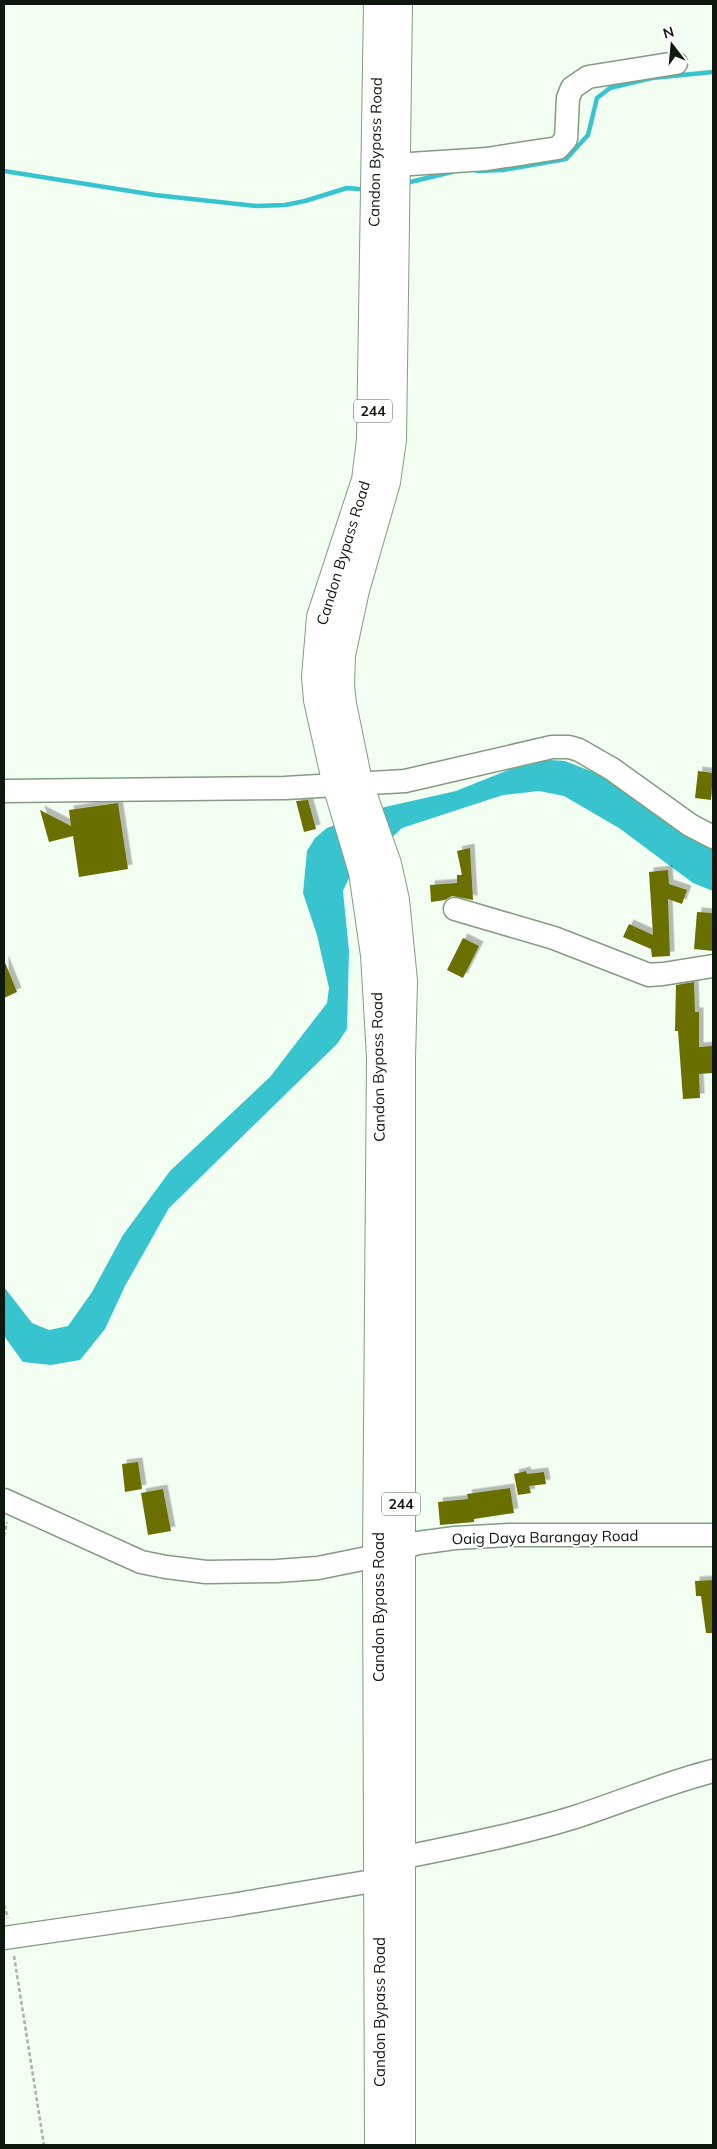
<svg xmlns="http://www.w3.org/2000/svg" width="717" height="2149" font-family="Mulish,sans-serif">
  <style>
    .water { fill: #37c4ce }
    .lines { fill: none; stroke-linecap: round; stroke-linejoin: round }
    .stream { stroke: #37c4ce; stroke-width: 4.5 }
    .building { fill: #6a6f00; filter: url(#shadow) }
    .minor-casing { stroke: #839c81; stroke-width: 25 }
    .highway-casing { stroke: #839c81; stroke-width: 30 }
    .path { stroke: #a9b3a8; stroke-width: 2.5; stroke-dasharray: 4 2.5; stroke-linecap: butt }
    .minor { stroke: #fff; stroke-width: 22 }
    .highway { stroke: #fff; stroke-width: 28 }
    .labels { text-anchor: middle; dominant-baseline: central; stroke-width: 4; stroke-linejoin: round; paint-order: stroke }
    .shield { fill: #fff; stroke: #575d56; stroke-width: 1 }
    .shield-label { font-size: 14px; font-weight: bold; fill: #0f180e }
    .street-label { font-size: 15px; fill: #0f180e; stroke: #fff }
  </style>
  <defs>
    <filter id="shadow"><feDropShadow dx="4.5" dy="-4.5" stdDeviation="0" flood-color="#0004"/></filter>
  </defs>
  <rect width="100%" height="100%" fill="#f3fef2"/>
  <!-- water -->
  <path class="water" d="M535,759L565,761L603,776L713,847V891L693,883L619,828L564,796L539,791L503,795L402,828L349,878L343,891L349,951L347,1029L337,1044L169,1208L125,1286L105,1329L80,1360L51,1365L23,1362L4,1336V1287L32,1323L49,1330L68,1326L92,1292L123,1235L170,1171L270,1077L327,1003L329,988L317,935L303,893L307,851L315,838L327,828L385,807L456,791Z"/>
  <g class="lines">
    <!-- stream -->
    <g class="stream">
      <path d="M4,171L155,195L256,206L285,205L305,201L347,188L359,189"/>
      <path d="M477,171L503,170L566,159L588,135L597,98L610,88L652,78L713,72"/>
      <path d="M406,183L452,172"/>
    </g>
  </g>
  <!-- building -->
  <g class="building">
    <path d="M698,771L713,773L711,800L695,798Z"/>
    <path d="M308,800L316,829L304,832L296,801Z"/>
    <path d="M118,803L128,869L79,877L73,836L49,842L40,810L71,826L69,810Z"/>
    <path d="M470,848L473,900L452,896L445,900L431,902L430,885L457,883V875H462L457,851Z"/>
    <path d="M668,870L669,884L687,890L682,904L668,899L670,956L652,957L651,949L623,937L629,924L653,935L649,872Z"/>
    <path d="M697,912L713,913V951L694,949Z"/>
    <path d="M463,938L479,946L463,978L447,970Z"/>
    <path d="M4,960L17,992L4,998Z"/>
    <path d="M694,982L695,1012H699V1047L712,1046L713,1073L699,1074L700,1098L683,1099L678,1031H675L676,985Z"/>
    <path d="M138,1462L142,1489L125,1492L122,1464Z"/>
    <path d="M526,1471L527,1474L544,1472L546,1484L529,1486L531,1493L518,1495L514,1474Z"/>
    <path d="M510,1488L514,1513L474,1519V1522L440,1525L438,1502L468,1499L467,1494Z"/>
    <path d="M163,1489L171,1531L148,1535L141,1493Z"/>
    <path d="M713,1580V1633H706L701,1596H696L695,1581Z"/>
  </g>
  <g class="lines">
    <defs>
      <g id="minor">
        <path d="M395,165L487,159L558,148L566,139L568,98L572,88L588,77L676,63"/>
        <path d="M4,791L285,788L405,781L552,747H569L579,750L612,769L690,825L713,837"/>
        <path d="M455,909L554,938L649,975L663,974L713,966"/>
        <path d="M4,1500L141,1562L166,1567L206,1572L277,1571L318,1568L377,1556L418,1543L455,1538L509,1535H713"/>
        <path d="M401,1858C458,1846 516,1835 572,1818C619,1803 665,1783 713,1771"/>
        <path d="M4,1938L232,1905L378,1880H393"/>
      </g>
      <g id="highway">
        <path d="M378,4L371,440L366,480L321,617L316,677L318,700L337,785L363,872L375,955L381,1057L377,1556L379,2145"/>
        <path d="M398,4L392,440L386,482L355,590L341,655L340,686L342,704L358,782L387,864L395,900L403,981L401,1059V2145"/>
      </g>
    </defs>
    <!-- minor casing -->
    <use href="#minor" class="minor-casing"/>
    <!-- highway casing -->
    <use href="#highway" class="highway-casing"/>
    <!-- path -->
    <g class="path">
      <path d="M4,1536L7,1522"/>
      <path d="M4,1905L8,1918"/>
      <path d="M14,1956L44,2145"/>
    </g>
    <!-- minor -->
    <use href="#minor" class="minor"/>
    <!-- highway -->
    <use href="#highway" class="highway"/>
  </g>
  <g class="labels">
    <!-- shield labels -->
    <g class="shield">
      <rect x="354" y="399.5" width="38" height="23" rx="4"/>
      <rect x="382" y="1492.5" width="38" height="23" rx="4"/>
    </g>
    <g class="shield-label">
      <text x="373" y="411">244</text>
      <text x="401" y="1504">244</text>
    </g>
    <!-- street labels -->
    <g class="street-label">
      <text transform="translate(375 152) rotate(-89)">Candon Bypass Road</text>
      <text transform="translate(343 553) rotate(-73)">Candon Bypass Road</text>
      <text transform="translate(378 1067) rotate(-91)">Candon Bypass Road</text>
      <text transform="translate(545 1537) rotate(-1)">Oaig Daya Barangay Road</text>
      <text transform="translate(378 1607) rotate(-90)">Candon Bypass Road</text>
      <text transform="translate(379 2012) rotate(-90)">Candon Bypass Road</text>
    </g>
  </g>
  <!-- border -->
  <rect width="717" height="2149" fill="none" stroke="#0f180e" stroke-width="10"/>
  <!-- north arrow -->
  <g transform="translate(672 45) rotate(344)" stroke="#ffffff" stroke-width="4" paint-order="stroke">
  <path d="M0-4L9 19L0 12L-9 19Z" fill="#0f180e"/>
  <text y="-8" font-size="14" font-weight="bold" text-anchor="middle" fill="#0f180e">N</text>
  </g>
</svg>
